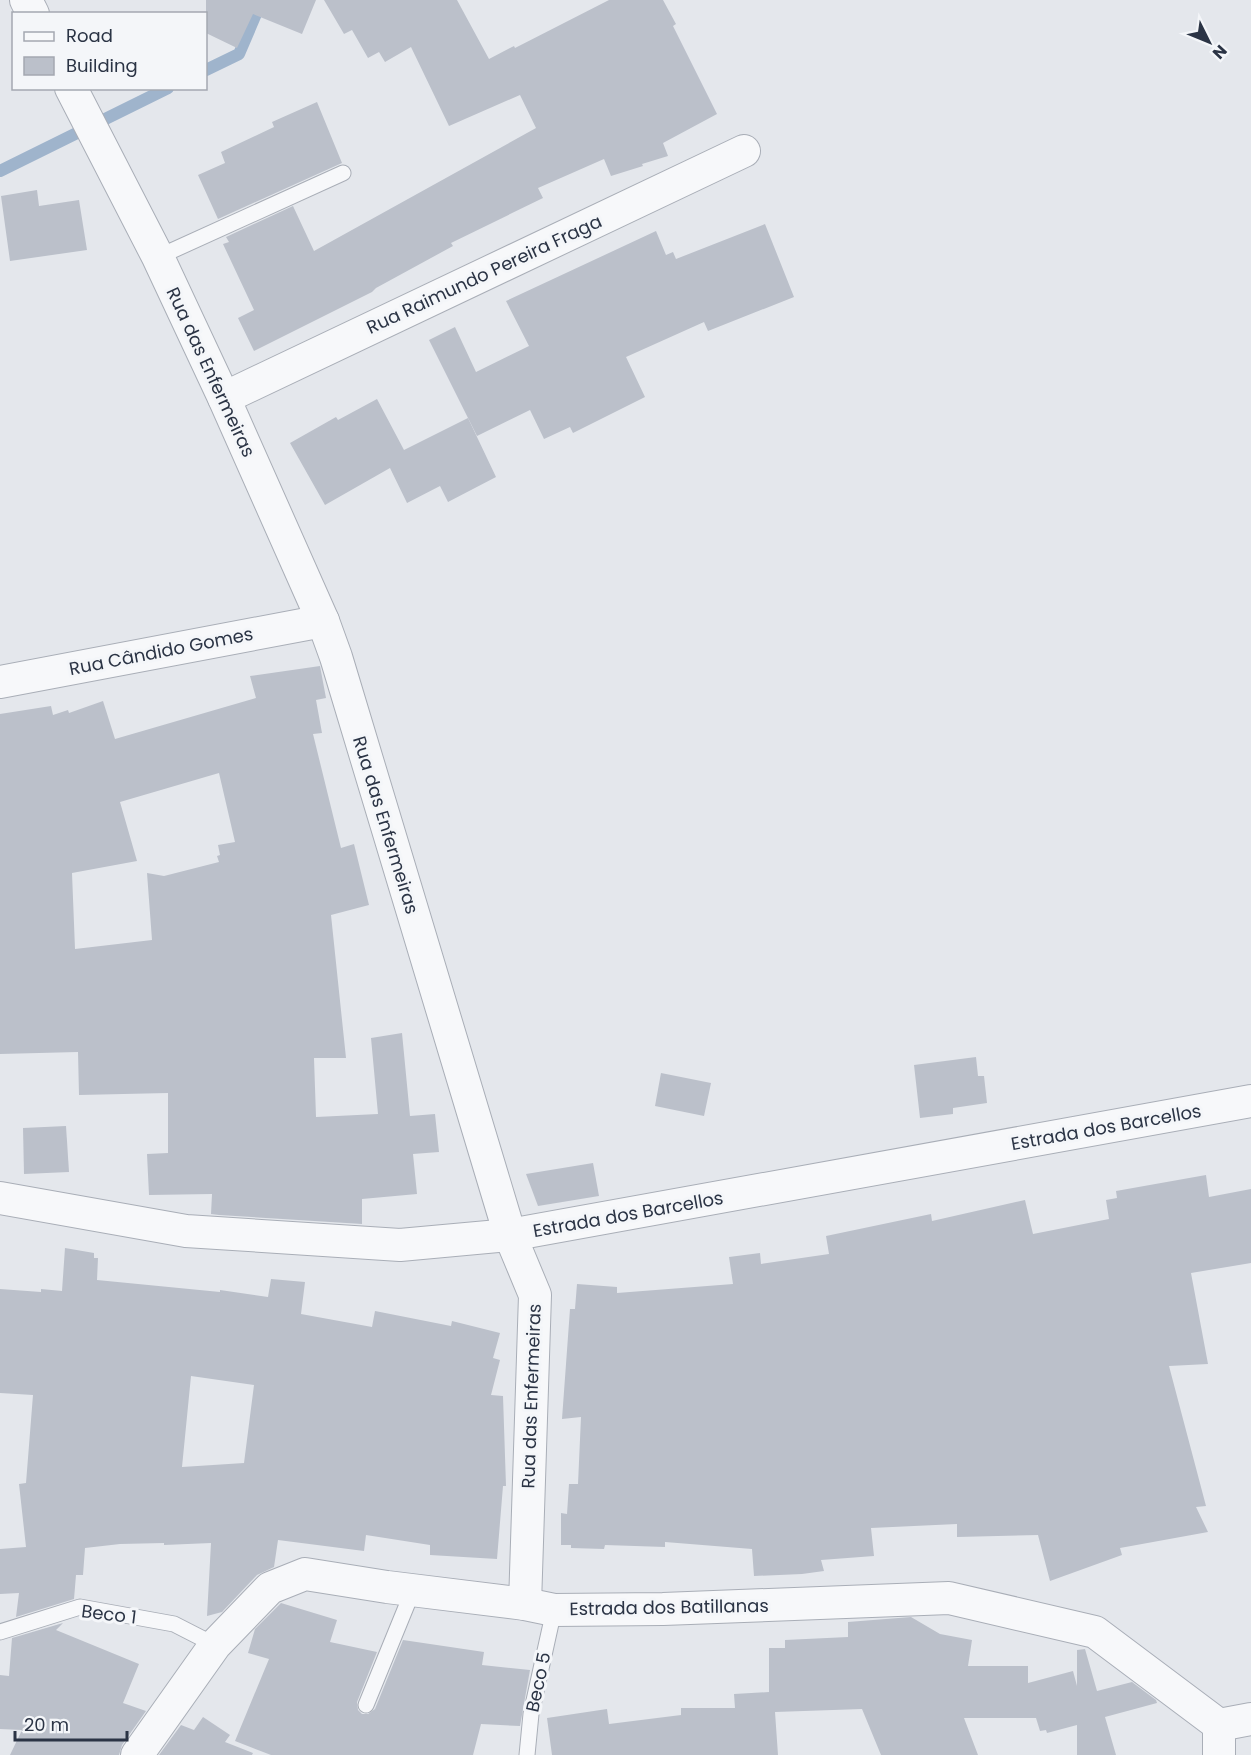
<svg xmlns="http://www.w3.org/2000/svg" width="1251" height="1755" font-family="Poppins,sans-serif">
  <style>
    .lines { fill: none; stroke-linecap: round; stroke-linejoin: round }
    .stream { stroke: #9fb4cc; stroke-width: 12 }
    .building { fill: #bbc0ca; fill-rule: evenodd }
    .lane-casing { stroke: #a9aeb7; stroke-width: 17 }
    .street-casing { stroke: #a9aeb7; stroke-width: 34 }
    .lane { stroke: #f7f8fa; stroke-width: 15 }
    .street { stroke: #f7f8fa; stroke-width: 32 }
    .labels { text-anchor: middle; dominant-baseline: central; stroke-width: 6; stroke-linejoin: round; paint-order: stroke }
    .street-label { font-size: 18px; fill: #2b3445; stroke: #f4f6f9 }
  </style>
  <rect width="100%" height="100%" fill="#e4e7ec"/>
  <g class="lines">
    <!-- stream -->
    <g class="stream">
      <path d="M206,70L239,54L262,0"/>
      <path d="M0,171L168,88"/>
    </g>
  </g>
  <!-- building -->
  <g class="building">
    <path d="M206,0H316L302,34L253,14L237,48L206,33Z"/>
    <path d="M324,0H457L489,59L514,46L515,48L609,0H663L676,24L673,26L717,114L663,143L668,156L642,164L643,166L611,176L604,159L538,188L543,198L451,243L453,246L376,288L372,292L254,351L238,318L254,310L223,244L229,242L226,237L293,206L314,251L536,128L520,95L449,126L411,47L385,62L379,52L368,58L352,30L344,34Z"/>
    <path d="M317,102L342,163L218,219L198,175L225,163L221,152L274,127L272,122Z"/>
    <path d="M37,190L39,206L79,200L87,250L10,261L1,196Z"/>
    <path d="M765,224L794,297L708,331L704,322L626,357L645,397L573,433L570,427L544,439L530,410L477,436L429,340L455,327L476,372L529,346L506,301L656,231L666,255L673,252L676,259Z"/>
    <path d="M377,399L404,450L468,418L496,477L448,502L440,486L407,503L390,468L325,505L290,443L336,417L338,420Z"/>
    <path d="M320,666L326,698L316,700L322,733L313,734L341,848L354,844L369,905L331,915L346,1058H314L316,1117L378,1114L371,1038L402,1033L410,1116L435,1114L439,1152L413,1154L417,1194L362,1199V1224L219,1215L211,1214L212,1194L149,1195L147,1154L168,1153V1093L79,1095L78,1052L0,1054V714L51,706L53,715L68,710L69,713L103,701L115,739L256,698L250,676ZM219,773L235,842L218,845L220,855L217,856L219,862L164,876L147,873L152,940L75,949L72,873L137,861L120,802Z"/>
    <path d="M976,1057L978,1076H984L987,1103L953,1108V1114L920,1118L914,1065Z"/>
    <path d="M661,1073L711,1083L704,1116L655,1106Z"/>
    <path d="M66,1126L69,1172L24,1174L23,1128Z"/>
    <path d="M593,1163L599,1196L538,1206L526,1174Z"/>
    <path d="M1206,1175L1209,1197L1251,1189V1263L1191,1273L1208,1364L1169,1366L1206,1506L1196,1507L1208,1532L1120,1548L1122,1555L1050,1581L1038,1535L957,1537V1524L871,1528L874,1556L821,1560L824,1571L802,1574L754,1576L752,1549L665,1542V1547L605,1545L604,1549L571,1548V1545H561V1513L567,1514L569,1484H578L581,1417L562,1419L570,1309H575L577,1284L617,1287V1293L733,1284L729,1257L760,1253L761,1264L829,1254L826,1236L931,1214L932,1221L1025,1200L1033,1234L1109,1219L1106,1200L1117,1198L1116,1191Z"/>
    <path d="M65,1248L94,1253V1258H98L97,1280L220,1292V1290L268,1297L271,1279L305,1282L301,1314L372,1327L375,1311L451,1326L452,1321L500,1333L493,1358L500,1360L491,1395L503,1396L506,1486H503L497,1559L430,1555V1545L366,1535L364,1551L278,1540L274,1567L257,1575L222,1612L207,1616L211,1543L164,1545V1543L120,1544L85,1548L83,1575H76L74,1599L16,1617L19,1593L0,1594V1549L26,1547L19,1484L26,1483L33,1395L0,1393V1289L41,1292V1289L62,1291ZM191,1376L254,1385L244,1463L182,1467Z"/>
    <path d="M281,1603L337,1620L330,1642L377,1652L357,1702L358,1710L362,1714H368L375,1709L403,1640L484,1652L482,1665L530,1670L520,1726L481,1724L473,1755H271L235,1741L269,1659L248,1653L255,1629Z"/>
    <path d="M911,1617L940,1634L972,1640L968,1666H1028V1683L1073,1671L1077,1686V1650L1085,1649L1097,1691L1132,1682L1156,1700L1157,1703L1105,1717L1116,1755H1077V1725L1047,1733L1046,1730L1040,1731L1036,1718H964L978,1755H881L862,1709L775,1712L778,1755H552L547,1718L607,1709L609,1724L681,1715V1708H735L734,1694L769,1692V1648H785V1640L848,1637V1622Z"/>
    <path d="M63,1623L56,1630L139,1664L123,1703L146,1711L122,1745L119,1755H10L22,1730L0,1729V1675L9,1676L12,1638Z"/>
    <path d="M203,1717L230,1735L225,1742L253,1753L252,1755H159L181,1725L194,1730Z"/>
  </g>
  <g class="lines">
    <defs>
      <g id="lane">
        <path d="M158,257L343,173"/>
        <path d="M0,1632L80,1607L174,1624L215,1645"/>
        <path d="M366,1705L413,1590"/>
        <path d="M527,1755L531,1714L554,1610"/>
      </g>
      <g id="street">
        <path d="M26,0L33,14"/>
        <path d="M71,88L158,257L224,398L323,621L336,657L510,1235L535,1295L525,1604"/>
        <path d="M224,398L744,151"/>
        <path d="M0,682L323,621"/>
        <path d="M0,1198L186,1231L400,1245L510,1235L1251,1101"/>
        <path d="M137,1755L215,1645L270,1588L305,1574L387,1587L525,1604L554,1610L663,1609L949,1598L1095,1632L1219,1725L1251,1719"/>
        <path d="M1219,1755V1725"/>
      </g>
    </defs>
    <!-- lane casing -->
    <use href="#lane" class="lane-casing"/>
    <!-- street casing -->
    <use href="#street" class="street-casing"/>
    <!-- lane -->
    <use href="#lane" class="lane"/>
    <!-- street -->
    <use href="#street" class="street"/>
  </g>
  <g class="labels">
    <!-- street labels -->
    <g class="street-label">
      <text transform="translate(484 274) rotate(-25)">Rua Raimundo Pereira Fraga</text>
      <text transform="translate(211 372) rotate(65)">Rua das Enfermeiras</text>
      <text transform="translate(161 651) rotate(-11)">Rua Cândido Gomes</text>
      <text transform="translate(386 825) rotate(73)">Rua das Enfermeiras</text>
      <text transform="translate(1106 1127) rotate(-10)">Estrada dos Barcellos</text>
      <text transform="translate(628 1214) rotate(-10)">Estrada dos Barcellos</text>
      <text transform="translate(531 1396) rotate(-88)">Rua das Enfermeiras</text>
      <text transform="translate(669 1607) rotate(-1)">Estrada dos Batillanas</text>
      <text transform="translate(109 1614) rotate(7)">Beco 1</text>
      <text transform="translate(538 1682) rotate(-78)">Beco 5</text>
    </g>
  </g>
  <!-- legend -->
  <rect x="12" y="12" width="195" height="78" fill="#f4f6f9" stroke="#a4a8b1" stroke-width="1.5"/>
  <rect x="24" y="32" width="30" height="9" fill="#f7f8fa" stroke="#a4a8b1" stroke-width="1.5"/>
  <text x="66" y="42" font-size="18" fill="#2b3445">Road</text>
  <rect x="24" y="57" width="30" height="18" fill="#bbc0ca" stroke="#a4a8b1" stroke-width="1.5"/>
  <text x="66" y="72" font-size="18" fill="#2b3445">Building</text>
  <!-- north arrow -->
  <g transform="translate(1209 42) rotate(133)" stroke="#f4f6f9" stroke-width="4.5" paint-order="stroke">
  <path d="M0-4.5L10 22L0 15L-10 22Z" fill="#2b3445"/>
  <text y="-9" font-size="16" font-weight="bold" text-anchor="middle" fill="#2b3445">N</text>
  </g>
  <!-- scale -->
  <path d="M15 1731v9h112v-9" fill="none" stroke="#2b3445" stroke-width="3"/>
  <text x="24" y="1731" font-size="18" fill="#2b3445" stroke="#f4f6f9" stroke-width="4.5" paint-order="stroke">20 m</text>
</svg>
